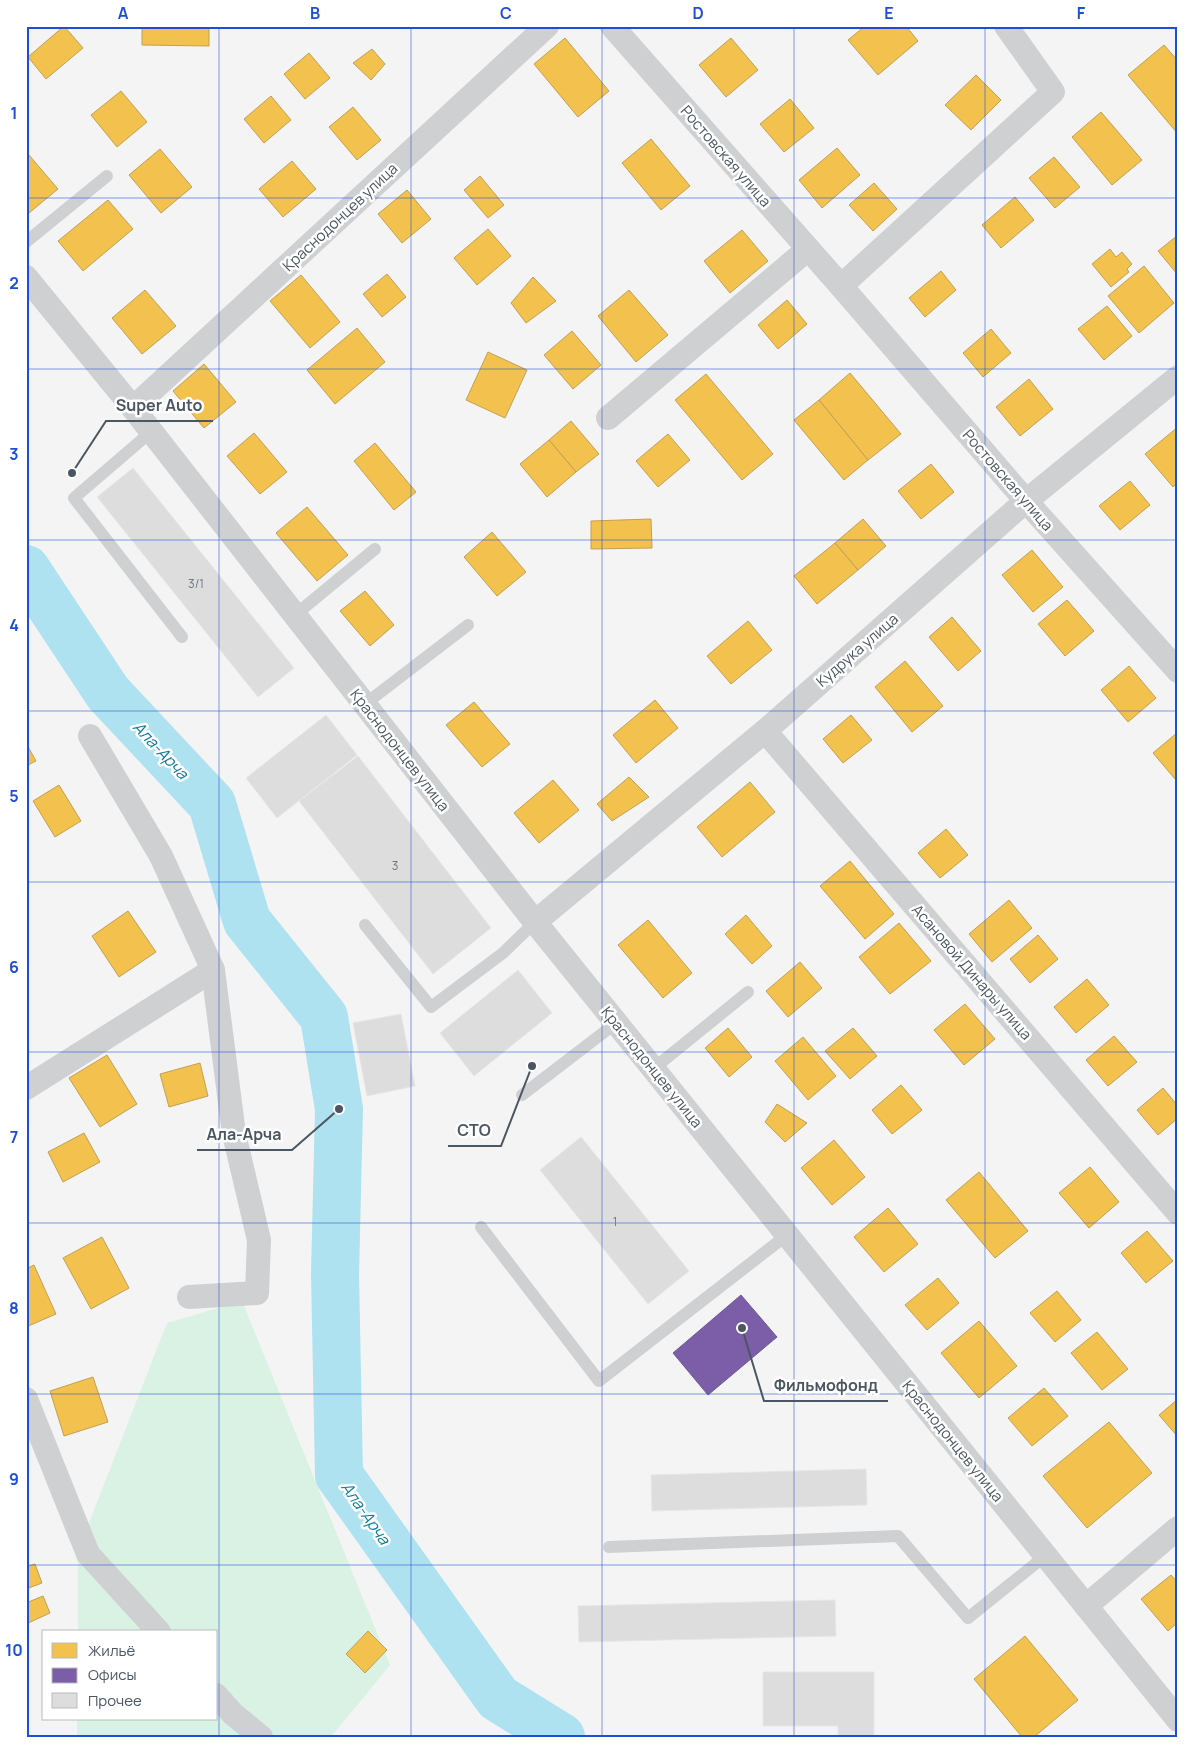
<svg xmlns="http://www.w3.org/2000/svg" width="1204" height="1763" font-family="Manrope,sans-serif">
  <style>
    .green { fill: #d9f2e3 }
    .homes { fill: #f2c14e; stroke: #c0a154 }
    .offices { fill: #7b5ea7; stroke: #6c5c92 }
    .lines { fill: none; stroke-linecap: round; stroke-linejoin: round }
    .river { stroke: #aee2f0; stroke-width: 48 }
    .building { fill: #ddddde; stroke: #e5e6e7 }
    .service { stroke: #ced0d2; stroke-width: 12 }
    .minor { stroke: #ced0d2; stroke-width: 24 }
    .grid { fill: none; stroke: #1d4ed8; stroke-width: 1; stroke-opacity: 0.55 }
    .labels { text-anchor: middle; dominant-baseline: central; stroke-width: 5; stroke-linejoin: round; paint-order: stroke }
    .number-label { font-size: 12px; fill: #707881 }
    .street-label { font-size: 15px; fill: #4a5661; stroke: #fff }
    .water-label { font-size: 16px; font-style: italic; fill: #0c7c9b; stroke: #fff }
    .leader { fill: none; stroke: #4a5661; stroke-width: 2 }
    .callout-dot { fill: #4a5661; stroke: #fff; stroke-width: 2 }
    .callout-label { font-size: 16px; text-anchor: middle; font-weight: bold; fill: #4a5661; stroke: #fff; stroke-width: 5; stroke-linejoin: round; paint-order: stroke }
    .neatline { fill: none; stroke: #1d4ed8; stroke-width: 2 }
    .grid-label { font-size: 16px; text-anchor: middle; font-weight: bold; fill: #1d4ed8 }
  </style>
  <rect width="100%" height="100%" fill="#f4f4f4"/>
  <!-- green -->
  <path class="green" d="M242,1301L390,1665L331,1737H77V1719H216V1632H78V1551L167,1323Z"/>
  <!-- homes -->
  <g class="homes">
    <path d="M64,26L83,48L46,79L28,57Z"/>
    <path d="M142,26H209V46L142,45Z"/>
    <path d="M865,26H906L918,41L878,75L848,40Z"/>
    <path d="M565,38L609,91L578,117L534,64Z"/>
    <path d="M731,38L758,70L726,97L699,65Z"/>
    <path d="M1164,45L1178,61V134L1128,75Z"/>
    <path d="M372,49L385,64L371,80L353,63Z"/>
    <path d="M309,53L330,78L305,99L284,74Z"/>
    <path d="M976,75L1001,100L971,130L945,105Z"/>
    <path d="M121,91L147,122L117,147L91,115Z"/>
    <path d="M271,96L291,120L264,143L244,119Z"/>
    <path d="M790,99L814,128L784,152L760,124Z"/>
    <path d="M353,107L381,140L357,160L329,127Z"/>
    <path d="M1101,112L1142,160L1112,185L1072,137Z"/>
    <path d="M651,139L690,186L661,210L622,163Z"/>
    <path d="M837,148L860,175L822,208L799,180Z"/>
    <path d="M160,149L192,187L161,213L129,175Z"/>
    <path d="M29,155L58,189L29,213L26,209V157Z"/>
    <path d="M1054,157L1080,187L1055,208L1029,178Z"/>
    <path d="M292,161L316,189L283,217L259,189Z"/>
    <path d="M480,176L504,205L488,218L464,190Z"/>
    <path d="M874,183L897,209L873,231L849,205Z"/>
    <path d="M407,190L431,219L402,243L378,214Z"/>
    <path d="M1015,197L1034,220L1001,248L982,225Z"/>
    <path d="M108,200L133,229L83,271L58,241Z"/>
    <path d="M488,229L511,256L477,285L454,258Z"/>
    <path d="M742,230L768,261L730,293L704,261Z"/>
    <path d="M1178,235V275L1158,251Z"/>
    <path d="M1110,249L1116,257L1122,252L1132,264L1127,269L1129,272L1111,287L1092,264Z"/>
    <path d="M1144,266L1174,303L1139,333L1108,296Z"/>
    <path d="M941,271L956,290L925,317L909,298Z"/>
    <path d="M387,274L406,297L382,317L363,294Z"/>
    <path d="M301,275L340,322L310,348L270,301Z"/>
    <path d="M533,277L556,301L526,323L511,303Z"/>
    <path d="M145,290L176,326L142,354L112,318Z"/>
    <path d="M629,290L668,335L636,362L598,316Z"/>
    <path d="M787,300L807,324L778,349L758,325Z"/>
    <path d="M1107,306L1132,336L1104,360L1078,329Z"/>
    <path d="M357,328L385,362L335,404L307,370Z"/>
    <path d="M991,329L1011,353L983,377L963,353Z"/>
    <path d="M572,331L601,365L573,389L544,355Z"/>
    <path d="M488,352L527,370L505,418L466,400Z"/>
    <path d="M204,364L236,402L204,428L173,391Z"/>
    <path d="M850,373L901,434L868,460L819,400Z"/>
    <path d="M706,374L773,454L742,480L675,400Z"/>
    <path d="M1029,379L1053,409L1020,436L996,407Z"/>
    <path d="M819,400L868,460L844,480L794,420Z"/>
    <path d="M571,421L599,454L576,472L549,440Z"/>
    <path d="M1178,427V482L1173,487L1145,454Z"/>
    <path d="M254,433L287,472L260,494L227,456Z"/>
    <path d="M668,434L690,460L658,487L636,461Z"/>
    <path d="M549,440L576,472L547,497L520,464Z"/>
    <path d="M375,443L416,492L394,510L354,461Z"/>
    <path d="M931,464L954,492L921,519L898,491Z"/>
    <path d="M1130,481L1150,505L1120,530L1099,506Z"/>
    <path d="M307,507L348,555L317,581L276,533Z"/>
    <path d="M651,519L652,548L591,549V521Z"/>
    <path d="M863,519L886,546L858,570L835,543Z"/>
    <path d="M492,532L526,572L497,596L464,557Z"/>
    <path d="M835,543L858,570L817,604L794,576Z"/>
    <path d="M1032,550L1063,587L1033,612L1002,575Z"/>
    <path d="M365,591L394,625L370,646L340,611Z"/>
    <path d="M1067,600L1094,631L1065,656L1038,624Z"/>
    <path d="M952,617L981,651L958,671L929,637Z"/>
    <path d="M748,621L772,650L731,684L707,656Z"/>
    <path d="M905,661L943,706L912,732L875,687Z"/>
    <path d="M1129,666L1156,698L1128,722L1101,690Z"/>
    <path d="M655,700L678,728L636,763L613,735Z"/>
    <path d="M474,702L510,744L482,767L446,725Z"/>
    <path d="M851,715L872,740L843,763L823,739Z"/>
    <path d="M1178,732V777L1175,779L1153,753Z"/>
    <path d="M26,743L36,761L26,766Z"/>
    <path d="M629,777L649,797L612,821L597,804Z"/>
    <path d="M553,780L579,810L539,843L514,813Z"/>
    <path d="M750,782L775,812L722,857L697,827Z"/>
    <path d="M59,785L81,821L55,837L33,801Z"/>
    <path d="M946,829L968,855L940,878L918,853Z"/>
    <path d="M850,861L894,914L865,939L820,886Z"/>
    <path d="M1009,900L1032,928L992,962L969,934Z"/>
    <path d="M128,911L156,952L119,977L92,936Z"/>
    <path d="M746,915L772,946L752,964L725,934Z"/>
    <path d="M648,920L692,973L663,998L618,945Z"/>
    <path d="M899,923L931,961L890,994L859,957Z"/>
    <path d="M1038,935L1058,959L1030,983L1010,959Z"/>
    <path d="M800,962L822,988L788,1017L766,991Z"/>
    <path d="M1087,979L1109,1005L1076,1033L1054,1007Z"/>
    <path d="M965,1004L995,1039L964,1065L934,1030Z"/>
    <path d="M728,1028L752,1057L729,1077L705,1048Z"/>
    <path d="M853,1028L877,1056L850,1079L825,1051Z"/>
    <path d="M1114,1036L1137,1062L1108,1086L1086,1060Z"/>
    <path d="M803,1037L836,1076L808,1100L775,1061Z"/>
    <path d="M107,1055L137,1104L100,1127L69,1078Z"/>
    <path d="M200,1063L208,1096L169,1107L160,1074Z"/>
    <path d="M901,1085L922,1110L892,1134L872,1110Z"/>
    <path d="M1163,1088L1178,1106V1118L1158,1135L1137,1110Z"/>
    <path d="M777,1104L807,1123L785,1142L765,1122Z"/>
    <path d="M84,1133L100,1162L63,1182L48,1152Z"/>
    <path d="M834,1140L865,1177L832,1205L801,1168Z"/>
    <path d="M1090,1167L1119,1202L1089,1228L1059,1193Z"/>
    <path d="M979,1172L1028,1231L995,1258L946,1200Z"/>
    <path d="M888,1208L918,1244L884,1272L854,1237Z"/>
    <path d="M1147,1231L1173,1261L1146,1283L1121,1253Z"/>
    <path d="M102,1237L129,1288L91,1309L63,1258Z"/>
    <path d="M34,1265L56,1314L26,1327V1269Z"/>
    <path d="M938,1278L959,1303L927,1330L905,1305Z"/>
    <path d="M1057,1291L1081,1320L1055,1342L1030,1313Z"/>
    <path d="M979,1321L1017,1366L979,1398L941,1353Z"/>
    <path d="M1097,1332L1128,1369L1102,1390L1071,1353Z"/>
    <path d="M93,1377L108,1422L64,1436L50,1391Z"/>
    <path d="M1044,1388L1068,1416L1032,1446L1008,1418Z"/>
    <path d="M1178,1399V1437L1159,1415Z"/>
    <path d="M1109,1422L1152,1473L1087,1528L1043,1476Z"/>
    <path d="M35,1564L42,1583L26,1589V1567Z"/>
    <path d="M1171,1575L1178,1583V1622L1168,1631L1141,1599Z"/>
    <path d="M43,1596L50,1613L26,1624V1603Z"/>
    <path d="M368,1631L387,1650L365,1673L346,1654Z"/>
    <path d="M1025,1636L1078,1700L1034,1737H1022L974,1679Z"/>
  </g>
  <!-- offices -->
  <path class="offices" d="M741,1295L777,1337L708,1395L673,1353Z"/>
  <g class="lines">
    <!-- river -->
    <path class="river" d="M26,569L108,693L212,804L247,921L324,1017L339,1109L335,1274L339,1475L498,1698L561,1737"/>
  </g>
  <!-- building -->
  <g class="building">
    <path d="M133,468L294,668L258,697L97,497Z"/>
    <path d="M326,715L357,755L277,818L246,778Z"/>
    <path d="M358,756L491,928L433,974L299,801Z"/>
    <path d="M518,970L552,1013L474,1076L440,1033Z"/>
    <path d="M401,1014L415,1086L367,1096L353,1023Z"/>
    <path d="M581,1137L689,1271L648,1304L540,1170Z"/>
    <path d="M866,1469L867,1505L652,1511L651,1475Z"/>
    <path d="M835,1600L836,1636L579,1642L578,1606Z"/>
    <path d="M763,1672H874V1737H838V1726H763Z"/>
  </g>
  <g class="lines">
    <!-- service -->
    <g class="service">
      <path d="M26,242L107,176"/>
      <path d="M152,431L74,498L182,637"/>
      <path d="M295,615L375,549"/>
      <path d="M365,704L468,625"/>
      <path d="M365,925L431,1007L503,953L535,922"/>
      <path d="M653,1069L748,992"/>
      <path d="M522,1095L616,1023"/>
      <path d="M481,1227L599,1381L787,1235"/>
      <path d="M609,1547L898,1536L968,1618L1045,1556"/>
    </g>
    <!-- minor -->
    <g class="minor">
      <path d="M612,26L841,286L1026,501L1178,671"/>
      <path d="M26,277L133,408L535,922L1178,1720"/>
      <path d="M841,286L1053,92L1006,26"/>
      <path d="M133,408L547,26"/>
      <path d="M608,418L808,249"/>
      <path d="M765,731L1178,1213"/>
      <path d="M90,736L161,856L213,970L234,1134L259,1240L257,1293L189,1297"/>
      <path d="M535,922L765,731L1026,501L1178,377"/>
      <path d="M26,1088L213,970"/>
      <path d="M26,1399L88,1554L159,1632"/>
      <path d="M1086,1606L1178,1528"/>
      <path d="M216,1695L233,1714L261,1737"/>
    </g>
  </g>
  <!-- grid -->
  <path class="grid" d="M219,26V1737M411,26V1737M602,26V1737M794,26V1737M985,26V1737M26,198H1178M26,369H1178M26,540H1178M26,711H1178M26,882H1178M26,1052H1178M26,1223H1178M26,1394H1178M26,1565H1178"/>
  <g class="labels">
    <!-- number labels -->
    <g class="number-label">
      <text x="196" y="583">3/1</text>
      <text x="395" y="865">3</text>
      <text x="615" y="1221">1</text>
    </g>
    <!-- street labels -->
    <g class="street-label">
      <text transform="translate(726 156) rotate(49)">Ростовская улица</text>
      <text transform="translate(340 217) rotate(-43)">Краснодонцев улица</text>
      <text transform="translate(1008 480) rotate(49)">Ростовская улица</text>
      <text transform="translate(857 650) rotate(-41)">Кудрука улица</text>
      <text transform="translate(400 750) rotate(52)">Краснодонцев улица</text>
      <text transform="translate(972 972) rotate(49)">Асановой Динары улица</text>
      <text transform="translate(652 1067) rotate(51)">Краснодонцев улица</text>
      <text transform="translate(953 1441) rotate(51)">Краснодонцев улица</text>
    </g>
    <!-- water labels -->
    <g class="water-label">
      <text transform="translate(161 750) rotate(47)">Ала-Арча</text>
      <text transform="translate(366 1513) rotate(55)">Ала-Арча</text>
    </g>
  </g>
  <!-- callouts -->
  <path class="leader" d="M72 473L106 421H213M532 1066L501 1146H448M339 1109L292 1150H197M742 1328L764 1401H888"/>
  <g class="callout-dot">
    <circle cx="72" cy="473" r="5"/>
    <circle cx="532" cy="1066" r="5"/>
    <circle cx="339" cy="1109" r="5"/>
    <circle cx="742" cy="1328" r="5"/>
  </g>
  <g class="callout-label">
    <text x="159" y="411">Super Auto</text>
    <text x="474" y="1136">СТО</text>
    <text x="244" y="1140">Ала-Арча</text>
    <text x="826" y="1391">Фильмофонд</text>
  </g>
  <!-- border -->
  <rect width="1204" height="1763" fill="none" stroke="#ffffff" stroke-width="55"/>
  <!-- legend -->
  <rect x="42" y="1630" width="175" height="90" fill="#ffffff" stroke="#b7bbc0"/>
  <rect x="52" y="1643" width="25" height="15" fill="#f2c14e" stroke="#b7bbc0"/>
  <text x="88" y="1656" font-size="15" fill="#4a5661">Жильё</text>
  <rect x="52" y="1668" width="25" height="15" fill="#7b5ea7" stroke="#b7bbc0"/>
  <text x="88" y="1680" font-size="15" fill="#4a5661">Офисы</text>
  <rect x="52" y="1693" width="25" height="15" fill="#ddddde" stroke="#b7bbc0"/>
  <text x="88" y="1706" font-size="15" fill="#4a5661">Прочее</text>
  <rect x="28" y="28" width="1148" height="1708" class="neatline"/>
  <g class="grid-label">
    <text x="123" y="19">A</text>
    <text x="315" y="19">B</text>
    <text x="506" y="19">C</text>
    <text x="698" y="19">D</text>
    <text x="889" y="19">E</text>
    <text x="1081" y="19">F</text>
    <text x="14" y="119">1</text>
    <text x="14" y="289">2</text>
    <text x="14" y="460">3</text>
    <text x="14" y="631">4</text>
    <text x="14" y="802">5</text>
    <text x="14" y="973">6</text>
    <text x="14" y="1143">7</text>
    <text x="14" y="1314">8</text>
    <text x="14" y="1485">9</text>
    <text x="14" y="1656">10</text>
  </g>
</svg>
